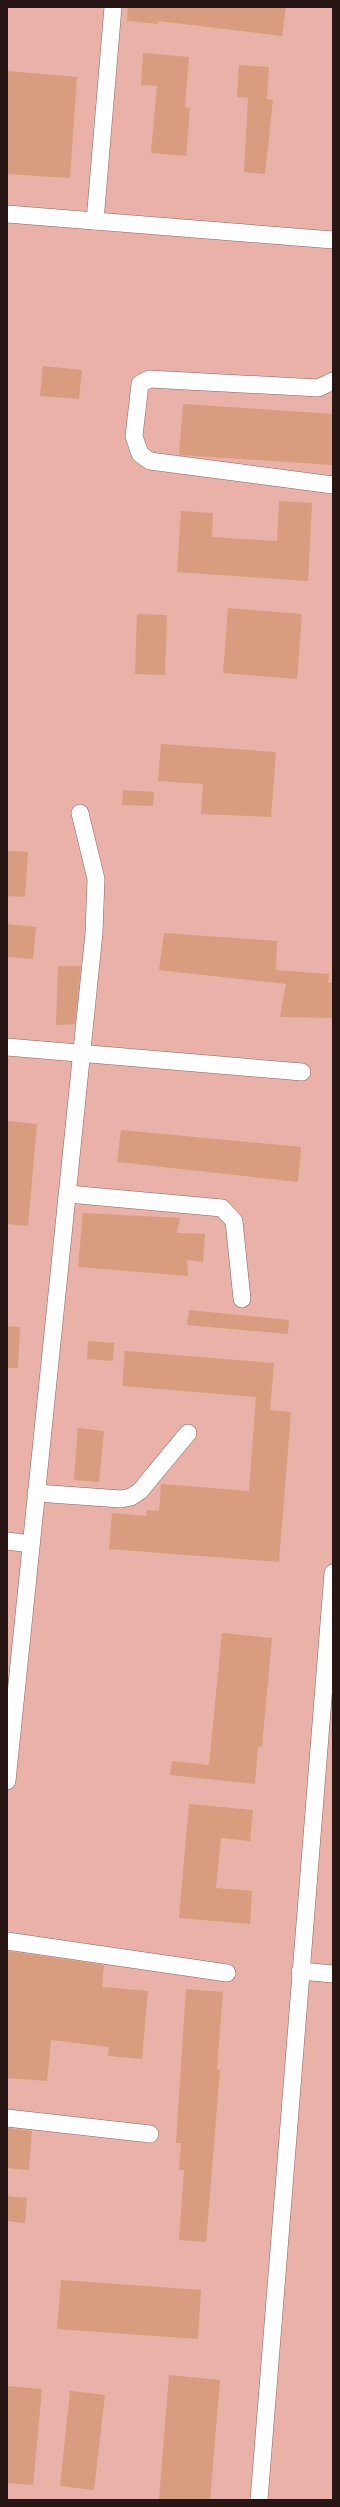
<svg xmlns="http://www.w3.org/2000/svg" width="340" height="2507" font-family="'Open Sans',sans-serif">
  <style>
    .built { fill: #e9b1a8 }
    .building { fill: #d79d7e }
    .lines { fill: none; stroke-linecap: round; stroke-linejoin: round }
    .minor-casing { stroke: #8d625b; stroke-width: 18 }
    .minor { stroke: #fff; stroke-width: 17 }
  </style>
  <rect width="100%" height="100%" fill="#efbeb6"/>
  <!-- built -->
  <rect class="built" x="7" y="7" width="326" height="2493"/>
  <!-- building -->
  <g class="building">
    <path d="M128,7H286L282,36L158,21V24L127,21Z"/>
    <path d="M143,53L189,57L185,107L190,108L186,156L151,153L157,86L141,85Z"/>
    <path d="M239,65L269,67L267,99L273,100L265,174L244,172L248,98L237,97Z"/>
    <path d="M7,71L77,77L70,178L7,174Z"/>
    <path d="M43,366L82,370L79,399L40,396Z"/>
    <path d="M183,404L333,414V465L179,455Z"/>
    <path d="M279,501L312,503L308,581L177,572L181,511L213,513L212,537L277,541Z"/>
    <path d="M228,608L302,614L297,679L223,673Z"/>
    <path d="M137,614L167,615L165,675L135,674Z"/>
    <path d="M161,744L276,752L271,817L201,814L203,784L158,781Z"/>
    <path d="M123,790L154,792L153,806L122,805Z"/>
    <path d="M7,851L28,852L25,897L7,896Z"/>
    <path d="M7,924L36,927L33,959L7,957Z"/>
    <path d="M164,933L277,941L276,970L329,974L328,983H333V1018L280,1017L286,984L159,970Z"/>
    <path d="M58,966H81L75,1024L56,1025Z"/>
    <path d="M7,1121L37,1124L28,1226L7,1224Z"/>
    <path d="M121,1130L301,1147L298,1182L117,1162Z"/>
    <path d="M83,1213L180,1218L177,1233L205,1234L203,1262L187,1260L188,1276L78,1267Z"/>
    <path d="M189,1310L289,1320L288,1334L187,1325Z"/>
    <path d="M7,1326L20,1327L18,1368H7Z"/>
    <path d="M88,1341L114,1343L113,1361L87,1359Z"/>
    <path d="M125,1351L274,1363L270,1410L291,1412L279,1562L109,1549L112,1513L146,1516L147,1510L159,1511L161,1484L249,1491L256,1397L122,1386Z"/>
    <path d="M78,1428L104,1431L99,1482L74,1480Z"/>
    <path d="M222,1633L272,1638L262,1747L258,1746L255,1784L170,1775L172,1761L209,1765Z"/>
    <path d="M189,1804L253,1810L250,1841L221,1838L216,1888L252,1891L250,1924L179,1918Z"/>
    <path d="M7,1951L104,1965L102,1987L148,1991L142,2059L108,2056L109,2047L51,2040L47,2081L7,2078Z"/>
    <path d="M186,1989L223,1992L217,2069L220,2070L206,2242L179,2240L184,2170H179L181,2143H176Z"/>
    <path d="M7,2128L32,2131L29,2170L7,2168Z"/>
    <path d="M7,2196L27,2198L25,2223L7,2221Z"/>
    <path d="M61,2280L201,2290L198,2339L57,2329Z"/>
    <path d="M169,2375L220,2380L210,2500H159Z"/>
    <path d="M7,2386L42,2389L33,2485L7,2483Z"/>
    <path d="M70,2391L105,2395L94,2490L60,2486Z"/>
  </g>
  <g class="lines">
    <defs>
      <g id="minor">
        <path d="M7,214L333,240"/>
        <path d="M95,221L113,7"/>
        <path d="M333,381L318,388L149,379L140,384L134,436L140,454L150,461L333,485"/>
        <path d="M7,1047L302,1072"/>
        <path d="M68,1194L222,1208L234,1221L242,1299"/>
        <path d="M36,1493L121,1499L131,1497L140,1491L188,1433"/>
        <path d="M7,1541L31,1544"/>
        <path d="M7,1781L94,933L96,879L80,813"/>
        <path d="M7,1941L227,1973"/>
        <path d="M300,1971L333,1974"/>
        <path d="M7,2118L150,2134"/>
        <path d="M259,2500L333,1573"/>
      </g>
    </defs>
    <!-- minor casing -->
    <use href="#minor" class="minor-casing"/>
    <!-- minor -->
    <use href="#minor" class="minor"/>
  </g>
  <!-- border -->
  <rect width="340" height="2507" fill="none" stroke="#271613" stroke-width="16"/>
</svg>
